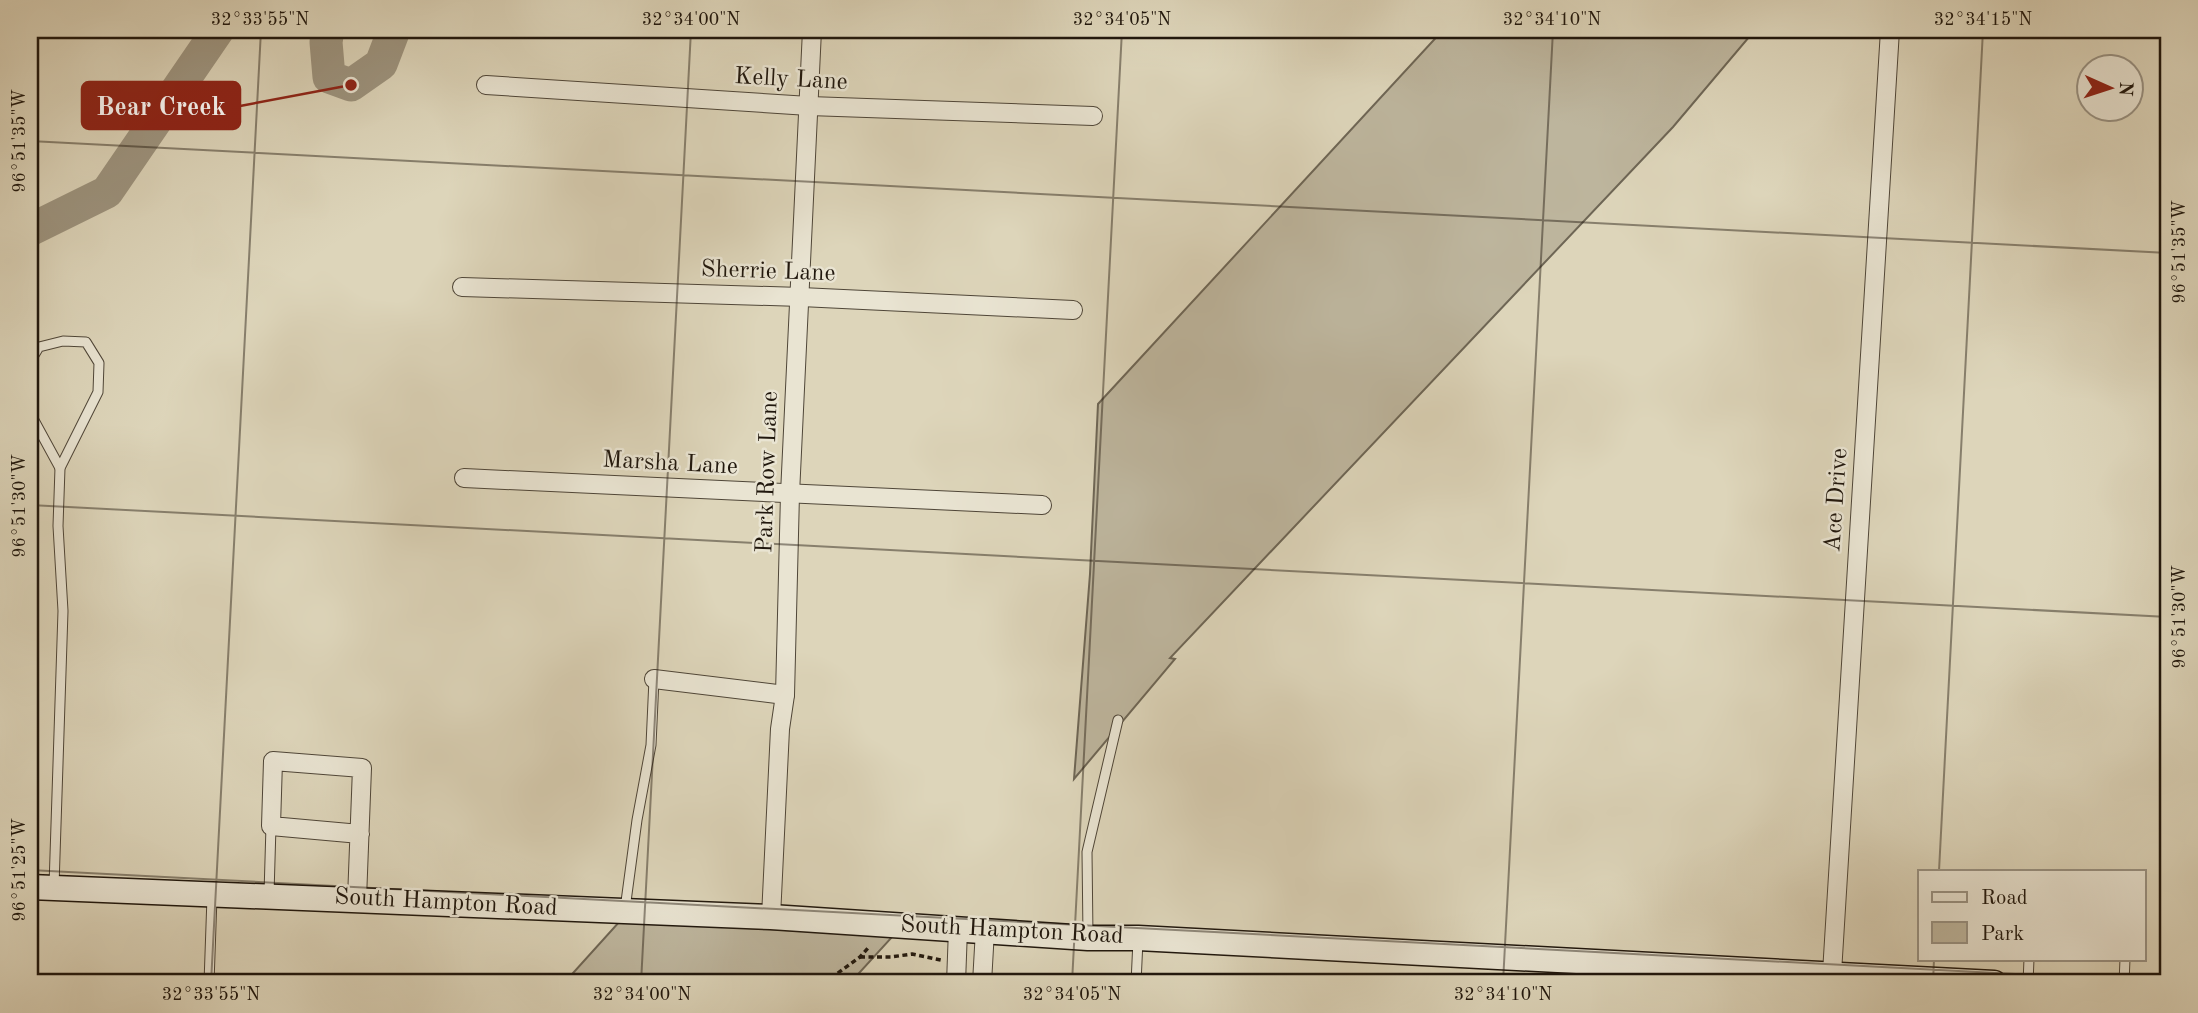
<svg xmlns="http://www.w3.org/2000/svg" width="2198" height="1013" font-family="'Old Standard TT',serif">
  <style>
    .green { fill: #bdb59d; stroke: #6e6655; stroke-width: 2 }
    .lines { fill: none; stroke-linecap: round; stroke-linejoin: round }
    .river { stroke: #9d947f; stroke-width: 33 }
    .lane-casing { stroke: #4f4638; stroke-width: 11 }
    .street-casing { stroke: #4f4638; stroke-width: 20 }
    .secondary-casing { stroke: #20170d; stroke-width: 27 }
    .path { stroke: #20170d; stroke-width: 3.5; stroke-dasharray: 5 3.5; stroke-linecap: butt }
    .lane { stroke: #e9e4d2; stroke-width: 9 }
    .street { stroke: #e9e4d2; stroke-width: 18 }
    .secondary { stroke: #e9e4d2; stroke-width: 24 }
    .ticks { fill: none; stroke: #20170d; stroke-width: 2; stroke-opacity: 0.45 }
    .labels { text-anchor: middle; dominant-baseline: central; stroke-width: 5; stroke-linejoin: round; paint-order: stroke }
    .street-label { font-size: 24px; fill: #20170d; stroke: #e9e4d2 }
    .leader { fill: none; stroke: #8f2418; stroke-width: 2.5 }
    .callout-dot { fill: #8f2418; stroke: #e9e4d2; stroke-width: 2.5 }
    .callout { fill: #8f2418; stroke: #8f2418; stroke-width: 2.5 }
    .callout-label { font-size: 26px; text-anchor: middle; font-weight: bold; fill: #fff }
    .neatline { fill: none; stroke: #20170d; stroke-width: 2.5 }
    .ticks-label { font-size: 18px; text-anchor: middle; fill: #20170d }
  </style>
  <rect width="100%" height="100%" fill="#ddd5ba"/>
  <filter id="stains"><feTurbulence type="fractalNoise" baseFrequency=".00286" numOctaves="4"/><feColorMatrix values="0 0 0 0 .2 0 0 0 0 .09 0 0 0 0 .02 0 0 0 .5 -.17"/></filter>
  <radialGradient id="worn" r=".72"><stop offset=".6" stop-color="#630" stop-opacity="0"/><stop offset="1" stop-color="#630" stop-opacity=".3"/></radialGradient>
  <!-- green -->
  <g class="green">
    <path d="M1443,30H1755L1673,127L1170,658L1175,659L1074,779L1090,574L1098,404Z"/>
    <path d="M620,921L893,936L850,983H564Z"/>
  </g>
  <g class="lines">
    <!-- river -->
    <g class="river">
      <path d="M328,30L326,42L329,77L351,85L381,64L394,30"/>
      <path d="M30,230L107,192L218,30"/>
    </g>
    <defs>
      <g id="lane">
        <path d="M30,362L39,347L63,341L86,342L99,363L98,392L60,468L58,526L63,611L54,886"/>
        <path d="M30,413L60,468"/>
        <path d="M269,894L271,826"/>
        <path d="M625,909L637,820L651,745L654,679"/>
        <path d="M1088,936L1087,852L1118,720"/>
        <path d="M209,983L212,897"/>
        <path d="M1136,983L1138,940"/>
        <path d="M2028,983L2029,959"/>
        <path d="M2124,983L2125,959"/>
      </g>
      <g id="street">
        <path d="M486,85L809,106L1093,116"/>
        <path d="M462,287L801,297L1073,310"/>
        <path d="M464,478L1042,505"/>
        <path d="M654,679L785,695"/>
        <path d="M357,899L362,768L273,761L271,826L360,834"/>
        <path d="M771,917L780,729L785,695L790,494L812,30"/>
        <path d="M1832,973L1890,30"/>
        <path d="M956,983L958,929"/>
        <path d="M982,983L985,930"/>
      </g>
      <path id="secondary" d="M30,887L771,917L1088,938H1138L1994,983"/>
    </defs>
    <!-- lane casing -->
    <use href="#lane" class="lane-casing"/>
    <!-- street casing -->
    <use href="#street" class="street-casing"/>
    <!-- secondary casing -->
    <use href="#secondary" class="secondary-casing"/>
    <!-- path -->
    <g class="path">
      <path d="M860,957H891L912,954L941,960"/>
      <path d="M824,983L860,957L868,948"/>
    </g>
    <!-- lane -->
    <use href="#lane" class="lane"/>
    <!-- street -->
    <use href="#street" class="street"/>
    <!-- secondary -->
    <use href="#secondary" class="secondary"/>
  </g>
  <!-- ticks -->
  <path class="ticks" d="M30,141L2168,253M30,505L2168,617M30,870L2168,982M1939,871L1983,30M211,983L261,30M641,983L691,30M1072,983L1122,30M1503,983L1553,30M1933,983L1934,959"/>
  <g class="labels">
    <!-- street labels -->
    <g class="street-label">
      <text transform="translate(791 80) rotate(3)">Kelly Lane</text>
      <text transform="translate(768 272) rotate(2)">Sherrie Lane</text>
      <text transform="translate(670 464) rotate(3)">Marsha Lane</text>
      <text transform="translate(768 472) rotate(-88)">Park Row Lane</text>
      <text transform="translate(1837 500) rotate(-86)">Ace Drive</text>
      <text transform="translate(446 903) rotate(3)">South Hampton Road</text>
      <text transform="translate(1012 931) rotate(3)">South Hampton Road</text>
    </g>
  </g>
  <!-- callouts -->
  <path class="leader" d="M351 85L240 106"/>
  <circle class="callout-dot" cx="351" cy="85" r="7"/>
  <rect class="callout" x="82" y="82" width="158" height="47" rx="7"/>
  <g class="callout-label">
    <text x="161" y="115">Bear Creek</text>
  </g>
  <!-- margin -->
  <rect width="2198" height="1013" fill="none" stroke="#ddd5ba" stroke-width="77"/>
  <!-- legend -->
  <rect x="1918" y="870" width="228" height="91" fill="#e9e4d2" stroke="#999283" stroke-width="2"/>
  <rect x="1932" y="892" width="35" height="10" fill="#e9e4d2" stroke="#999283" stroke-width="2"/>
  <text x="1981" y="904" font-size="21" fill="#20170d">Road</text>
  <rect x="1932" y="922" width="35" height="21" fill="#bdb59d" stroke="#999283" stroke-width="2"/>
  <text x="1981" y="940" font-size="21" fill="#20170d">Park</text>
  <!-- north arrow -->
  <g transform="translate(2110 88) rotate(93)"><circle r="33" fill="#e9e4d2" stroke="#999283" stroke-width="2"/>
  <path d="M0-5L12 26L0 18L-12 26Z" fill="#8f2418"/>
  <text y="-10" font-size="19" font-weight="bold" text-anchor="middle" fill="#20170d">N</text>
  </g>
  <rect x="38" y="38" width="2122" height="936" class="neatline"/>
  <g class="ticks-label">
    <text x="260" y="25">32°33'55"N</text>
    <text x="691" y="25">32°34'00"N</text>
    <text x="1122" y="25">32°34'05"N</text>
    <text x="1552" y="25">32°34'10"N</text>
    <text x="1983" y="25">32°34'15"N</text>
    <text transform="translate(19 141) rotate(-90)" y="6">96°51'35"W</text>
    <text transform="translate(2179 252) rotate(-90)" y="6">96°51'35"W</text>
    <text transform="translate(19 506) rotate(-90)" y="6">96°51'30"W</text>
    <text transform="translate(2179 617) rotate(-90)" y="6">96°51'30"W</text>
    <text transform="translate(19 870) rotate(-90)" y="6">96°51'25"W</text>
    <text x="211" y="1000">32°33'55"N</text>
    <text x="642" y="1000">32°34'00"N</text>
    <text x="1072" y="1000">32°34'05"N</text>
    <text x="1503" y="1000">32°34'10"N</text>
  </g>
  <rect width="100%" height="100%" filter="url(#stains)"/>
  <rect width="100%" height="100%" fill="url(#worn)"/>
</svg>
